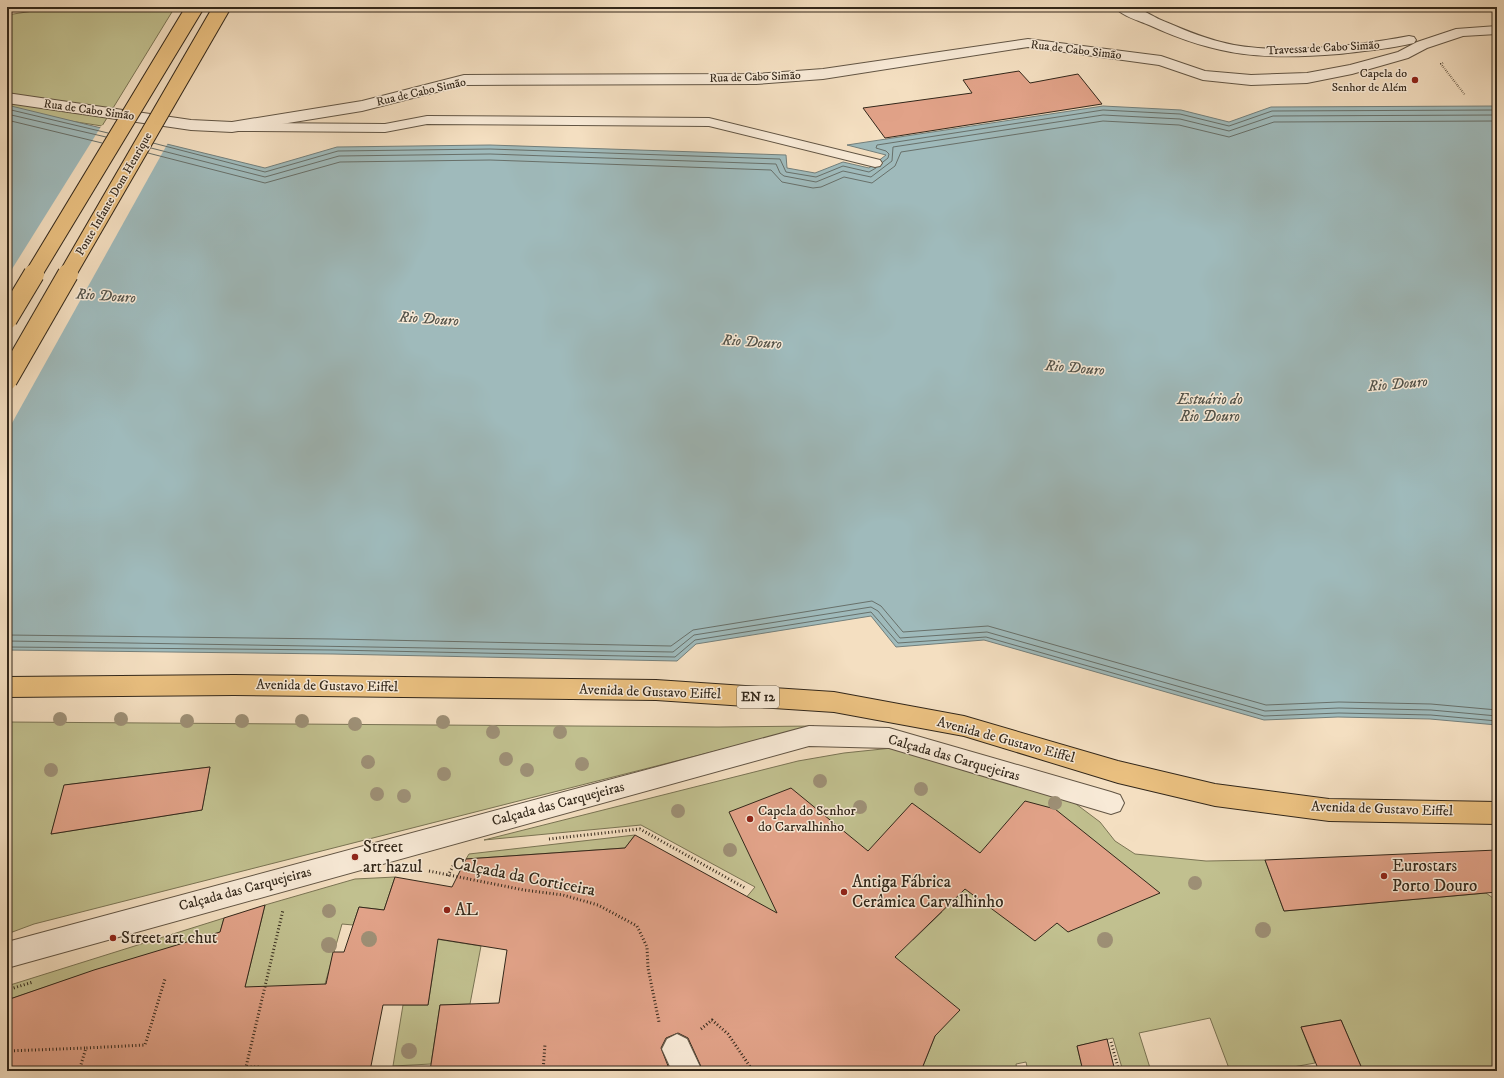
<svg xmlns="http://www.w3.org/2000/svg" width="1504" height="1078" font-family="'IM FELL DW Pica',serif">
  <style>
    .green { fill: #c1c08f; stroke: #7a7454; fill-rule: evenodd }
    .water { fill: #9fbabb; stroke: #737f7b }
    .pier { fill: #f4dfc1 }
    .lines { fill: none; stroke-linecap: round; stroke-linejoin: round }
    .shore { stroke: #68706a; stroke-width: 1 }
    .building { fill: #e1a288; stroke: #32271a }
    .service-casing { stroke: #625544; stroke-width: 2 }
    .pedestrian-casing { stroke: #625544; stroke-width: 2 }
    .minor-casing { stroke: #625544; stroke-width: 2 }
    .primary-casing { stroke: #32271a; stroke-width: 2 }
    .path-far1 { stroke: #32271a; stroke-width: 2; stroke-dasharray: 0.5 1.5; stroke-linecap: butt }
    .path { stroke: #32271a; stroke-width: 3; stroke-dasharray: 1 2.5; stroke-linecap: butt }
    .service { fill: #f8ead7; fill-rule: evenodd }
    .pedestrian { fill: #f8ead7; fill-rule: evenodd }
    .minor { fill: #f8ead7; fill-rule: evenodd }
    .primary { fill: #eac080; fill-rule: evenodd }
    .primary-bridge-far1-casing { stroke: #32271a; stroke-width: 18; stroke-linecap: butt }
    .primary-bridge-casing { stroke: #32271a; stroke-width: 22; stroke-linecap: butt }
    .primary-bridge-far1 { stroke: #eac080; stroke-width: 16 }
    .primary-bridge { stroke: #eac080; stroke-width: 20 }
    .tree { fill: #9d8f75 }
    .poi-dot { fill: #8f2418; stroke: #f8ead7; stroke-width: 1.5 }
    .labels { text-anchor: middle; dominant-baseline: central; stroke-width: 3; stroke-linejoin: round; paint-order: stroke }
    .far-street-label { font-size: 12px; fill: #32271a; stroke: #f8ead7 }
    .far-poi-label { font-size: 12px; fill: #32271a; stroke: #f8ead7; text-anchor: end }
    .shield { fill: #f8ead7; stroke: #6d6253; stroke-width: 1 }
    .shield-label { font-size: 13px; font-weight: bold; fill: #32271a }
    .street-label { font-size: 14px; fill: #32271a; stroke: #f8ead7 }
    .poi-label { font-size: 14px; fill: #32271a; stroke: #f8ead7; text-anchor: start }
    .water-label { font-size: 15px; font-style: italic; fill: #53534a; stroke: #f8ead7 }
    .near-poi-label { font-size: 17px; fill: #32271a; stroke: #f8ead7; text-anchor: start }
    .near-street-label { font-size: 17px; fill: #32271a; stroke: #f8ead7 }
  </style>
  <rect width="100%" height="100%" fill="#f4dfc1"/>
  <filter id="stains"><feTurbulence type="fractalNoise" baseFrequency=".005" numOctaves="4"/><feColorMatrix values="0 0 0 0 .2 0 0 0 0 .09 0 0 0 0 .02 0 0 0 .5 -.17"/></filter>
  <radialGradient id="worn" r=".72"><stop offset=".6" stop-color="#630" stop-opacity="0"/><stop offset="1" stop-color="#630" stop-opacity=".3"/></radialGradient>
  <!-- green -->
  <g class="green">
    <path d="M59,7H175L102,126L7,111V15Z"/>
    <path d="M7,722L718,727L814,726L34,924L7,934ZM210,767L202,810L51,834L65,785Z"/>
    <path d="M892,748L1072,801L1100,822L1115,841L1135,854L1206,861L1265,860L1284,911L1486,893L1497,901V1071H1363L1341,1020L1301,1027L1315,1063L1271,1071H1230L1210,1018L1139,1033L1151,1071H1123L1113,1038L1077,1046L1083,1071H1028L1026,1062L1016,1064L1017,1071H921L935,1036L829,948L740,905L755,887L641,825L484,840L798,761L844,753ZM868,851L942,912L913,940Z"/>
    <path d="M635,835L625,848L466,859L469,854Z"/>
    <path d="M395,877L384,910L359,907L353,925L342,924L325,984L230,1048L265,905L355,879Z"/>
    <path d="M224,918L220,933L93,971L7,1000V986Z"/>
    <path d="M423,937L481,946L470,1004L440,1005L431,1064L393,1066L403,1005H428L435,960L392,959Z"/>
  </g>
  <!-- water -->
  <path class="water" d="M7,105L265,168L337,147L490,145L786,155L787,168L815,173L843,162L869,168L886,155L847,145L1103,106L1181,110L1229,122L1271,107L1497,106V725L1430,719L1338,717L1264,720L984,640L896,647L871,616L696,644L677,661L333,654L7,650Z"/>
  <!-- pier -->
  <path class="pier" d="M102,125L169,141L7,432V277Z"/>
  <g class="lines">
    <!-- shore -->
    <g class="shore">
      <path d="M7,109L108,133"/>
      <path d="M7,114L106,137"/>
      <path d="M7,120L102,143"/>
      <path d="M153,143L265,172L338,151L490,149L780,159L786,172L816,177L843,166L869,172L876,168"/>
      <path d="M151,148L265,177L339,156L490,154L776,164L780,173L784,176L816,182L843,171L871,177L892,161L893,147L1103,115L1180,119L1229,131L1273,116L1497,115"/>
      <path d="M148,153L265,183L340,162L490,160L771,170L782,182L813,188L821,187L844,177L872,183L895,166L901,152L1103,121L1179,125L1229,137L1274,122L1497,121"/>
      <path d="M883,162L888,158L889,154L886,151L876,148L877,145L1103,110L1180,114L1229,126L1272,111L1497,110"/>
      <path d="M7,635L333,639L671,646L693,630L872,601L881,606L903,632L988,626L1266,705L1339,702L1431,704L1497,710"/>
      <path d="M7,641L673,652L694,635L871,607L878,611L900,638L987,632L1265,711L1339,708L1431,710L1497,716"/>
      <path d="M7,647L333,650L675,657L695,640L871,612L898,643L986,637L1264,716L1339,713L1431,715L1497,721"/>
    </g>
  </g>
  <!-- building -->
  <g class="building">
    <path d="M1019,71L1030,83L1078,74L1102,104L885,138L863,108L972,93L963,80Z"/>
    <path d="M210,767L202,810L51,834L64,785Z"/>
    <path d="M791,788L868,851L912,803L980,853L1025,801L1055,809L1160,893L1068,932L1057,923L1035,941L965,889L895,957L960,1010L935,1036L921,1071H703L688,1038L678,1033L666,1038L661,1048L670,1071H430L440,1005L499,1003L507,950L438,939L428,1005H383L370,1071H7V1000L94,970L220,932L224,918L265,905L245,987L326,984L333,952H344L359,907L384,910L395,877L452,887L466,859L625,848L635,835L777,913L729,812Z"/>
    <path d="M1497,850V892L1284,911L1265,860Z"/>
    <path d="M1341,1020L1363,1071H1319L1301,1027Z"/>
    <path d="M1107,1039L1115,1071H1083L1077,1046Z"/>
  </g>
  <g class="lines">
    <defs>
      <path id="service" d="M427,116L709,118L880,160L882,163L880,166L875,167L709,126L427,124L385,132L238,131L231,127L238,123L385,124Z"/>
      <path id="pedestrian" d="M809,726L889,728L1111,792L1120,795L1124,803L1120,811L1111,814L889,748L809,746L7,968V942Z"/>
      <g id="minor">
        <path d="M1115,7C1121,7 1128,6 1133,7C1142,9 1152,16 1161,20C1180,28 1200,37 1221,42C1272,56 1357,46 1409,36L1414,37L1416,40L1414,43C1390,49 1364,51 1339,54C1264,60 1219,57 1149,25C1140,21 1121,16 1115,7Z"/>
        <path d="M1497,26V34L1463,36L1427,48L1408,58L1352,74L1307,83L1251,85L1203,80L1159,65L1028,47L823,79L756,84L464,85L362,111L232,132L191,130L7,103V93L191,120L232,122L362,101L464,75L756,74L823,69L1028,39L1161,56L1205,71L1251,75L1307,73L1350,65L1398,52L1417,42L1456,29Z"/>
        <path d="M677,1034L687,1039L702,1071H672L662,1049L667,1039Z"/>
      </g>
      <path id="primary" d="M234,675L656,680L834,692L964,716L1118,761L1215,784L1329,799L1497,802V824L1329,821L1215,806L1118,783L964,736L834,712L656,700L234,695L7,697V677Z"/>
    </defs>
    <!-- service casing -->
    <use href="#service" class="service-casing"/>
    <!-- pedestrian casing -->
    <use href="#pedestrian" class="pedestrian-casing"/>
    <!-- minor casing -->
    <use href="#minor" class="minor-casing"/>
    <!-- primary casing -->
    <use href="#primary" class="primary-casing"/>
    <!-- path-far1 -->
    <path class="path-far1" d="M1443,63L1441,64L1465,95"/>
    <!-- path -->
    <g class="path">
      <path d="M549,839L640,829L745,888"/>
      <path d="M429,871L524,890L563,895L598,905L637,926L647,947L648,968L659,1022"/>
      <path d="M448,876L454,864"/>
      <path d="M7,990L33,982"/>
      <path d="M701,1029L712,1020L728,1034L753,1071"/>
      <path d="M1111,1042L1119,1071"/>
      <path d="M7,1051L86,1048"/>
      <path d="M79,1071L86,1048L145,1045L165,979"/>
      <path d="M257,1071L258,1067H246L283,910"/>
      <path d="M543,1071L545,1044"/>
    </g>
    <!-- service -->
    <use href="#service" class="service"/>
    <!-- pedestrian -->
    <use href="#pedestrian" class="pedestrian"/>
    <!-- minor -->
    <use href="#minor" class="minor"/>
    <!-- primary -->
    <use href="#primary" class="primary"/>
    <defs>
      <g id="primary-bridge-far1">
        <path d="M33,275L195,7"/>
        <path d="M67,275L222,7"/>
      </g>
      <g id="primary-bridge">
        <path d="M7,319L34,274"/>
        <path d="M7,380L68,274"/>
      </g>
    </defs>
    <!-- primary-bridge-far1 casing -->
    <use href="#primary-bridge-far1" class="primary-bridge-far1-casing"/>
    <!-- primary-bridge casing -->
    <use href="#primary-bridge" class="primary-bridge-casing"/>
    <!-- primary-bridge-far1 -->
    <use href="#primary-bridge-far1" class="primary-bridge-far1"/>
    <!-- primary-bridge -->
    <use href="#primary-bridge" class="primary-bridge"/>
  </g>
  <!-- trees -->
  <g class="tree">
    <circle cx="60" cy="719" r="7"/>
    <circle cx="121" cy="719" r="7"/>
    <circle cx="187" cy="721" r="7"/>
    <circle cx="242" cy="721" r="7"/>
    <circle cx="302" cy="721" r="7"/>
    <circle cx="443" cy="722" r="7"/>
    <circle cx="355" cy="724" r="7"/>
    <circle cx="493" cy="732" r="7"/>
    <circle cx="560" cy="732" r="7"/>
    <circle cx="506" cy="759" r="7"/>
    <circle cx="368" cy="762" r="7"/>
    <circle cx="582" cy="764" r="7"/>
    <circle cx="51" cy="770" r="7"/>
    <circle cx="527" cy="770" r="7"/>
    <circle cx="444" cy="774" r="7"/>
    <circle cx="820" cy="781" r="7"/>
    <circle cx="921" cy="789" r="7"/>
    <circle cx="377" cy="794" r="7"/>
    <circle cx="404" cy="796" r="7"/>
    <circle cx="1055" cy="803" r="7"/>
    <circle cx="860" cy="807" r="7"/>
    <circle cx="678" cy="811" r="7"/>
    <circle cx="730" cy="850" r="7"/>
    <circle cx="1195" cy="883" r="7"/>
    <circle cx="329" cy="911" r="7"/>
    <circle cx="1263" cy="930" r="8"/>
    <circle cx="369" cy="939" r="8"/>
    <circle cx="1105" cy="940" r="8"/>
    <circle cx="329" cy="945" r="8"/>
    <circle cx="409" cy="1051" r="8"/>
  </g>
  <!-- markers -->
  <g class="poi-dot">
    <circle cx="1415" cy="80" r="4"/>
    <circle cx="750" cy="819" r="4"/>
    <circle cx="355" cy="857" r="4"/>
    <circle cx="1384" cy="876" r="4"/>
    <circle cx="844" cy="892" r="4"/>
    <circle cx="447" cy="910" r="4"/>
    <circle cx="113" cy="938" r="4"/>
  </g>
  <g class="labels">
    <!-- far-street labels -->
    <g class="far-street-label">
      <text transform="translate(1323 48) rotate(-3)">Travessa de Cabo Simão</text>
      <text transform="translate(1076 50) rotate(7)">Rua de Cabo Simão</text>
      <text transform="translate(755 77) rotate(-2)">Rua de Cabo Simão</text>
      <text transform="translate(421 92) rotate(-13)">Rua de Cabo Simão</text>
      <text transform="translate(89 110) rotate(8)">Rua de Cabo Simão</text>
      <text transform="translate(114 194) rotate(-60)">Ponte Infante Dom Henrique</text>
    </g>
    <!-- far-poi labels -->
    <g class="far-poi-label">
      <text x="1407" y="73">Capela do<tspan x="1407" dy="14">Senhor de Além</tspan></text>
    </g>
    <!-- shield labels -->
    <rect class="shield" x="737" y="686" width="42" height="22" rx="3"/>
    <g class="shield-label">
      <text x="758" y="697">EN 12</text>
    </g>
    <!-- street labels -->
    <g class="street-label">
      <text transform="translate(327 686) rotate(1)">Avenida de Gustavo Eiffel</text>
      <text transform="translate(650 692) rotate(2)">Avenida de Gustavo Eiffel</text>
      <text transform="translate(1006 740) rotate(15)">Avenida de Gustavo Eiffel</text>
      <text transform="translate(954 758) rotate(16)">Calçada das Carquejeiras</text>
      <text transform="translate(558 804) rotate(-15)">Calçada das Carquejeiras</text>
      <text transform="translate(1382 809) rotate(2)">Avenida de Gustavo Eiffel</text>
      <text transform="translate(245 889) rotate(-15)">Calçada das Carquejeiras</text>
    </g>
    <!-- poi labels -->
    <g class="poi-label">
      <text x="758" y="811">Capela do Senhor<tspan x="758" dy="16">do Carvalhinho</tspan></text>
    </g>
    <!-- water labels -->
    <g class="water-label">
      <text transform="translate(106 296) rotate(4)">Rio Douro</text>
      <text transform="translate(429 319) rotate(4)">Rio Douro</text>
      <text transform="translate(752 342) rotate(4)">Rio Douro</text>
      <text transform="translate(1075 368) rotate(5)">Rio Douro</text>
      <text transform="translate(1398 384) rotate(-5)">Rio Douro</text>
      <text x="1210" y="399">Estuário do<tspan x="1210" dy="17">Rio Douro</tspan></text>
    </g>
    <!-- near-poi labels -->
    <g class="near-poi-label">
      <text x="363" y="847">Street<tspan x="363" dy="20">art hazul</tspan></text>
      <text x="1392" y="866">Eurostars<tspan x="1392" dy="20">Porto Douro</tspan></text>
      <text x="852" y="882">Antiga Fábrica<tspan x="852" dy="20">Cerâmica Carvalhinho</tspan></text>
      <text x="455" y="910">AL</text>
      <text x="121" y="938">Street art chut</text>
    </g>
    <!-- near-street labels -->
    <g class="near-street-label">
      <text transform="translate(524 877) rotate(11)">Calçada da Corticeira</text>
    </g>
  </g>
  <!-- margin -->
  <rect width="1504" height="1078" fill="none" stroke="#f4dfc1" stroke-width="24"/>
  <rect x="8" y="8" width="1488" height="1062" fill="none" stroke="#32271a" stroke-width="2"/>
  <rect x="12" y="12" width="1480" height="1054" fill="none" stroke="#32271a"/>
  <rect width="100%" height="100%" filter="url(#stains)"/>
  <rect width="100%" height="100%" fill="url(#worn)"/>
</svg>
